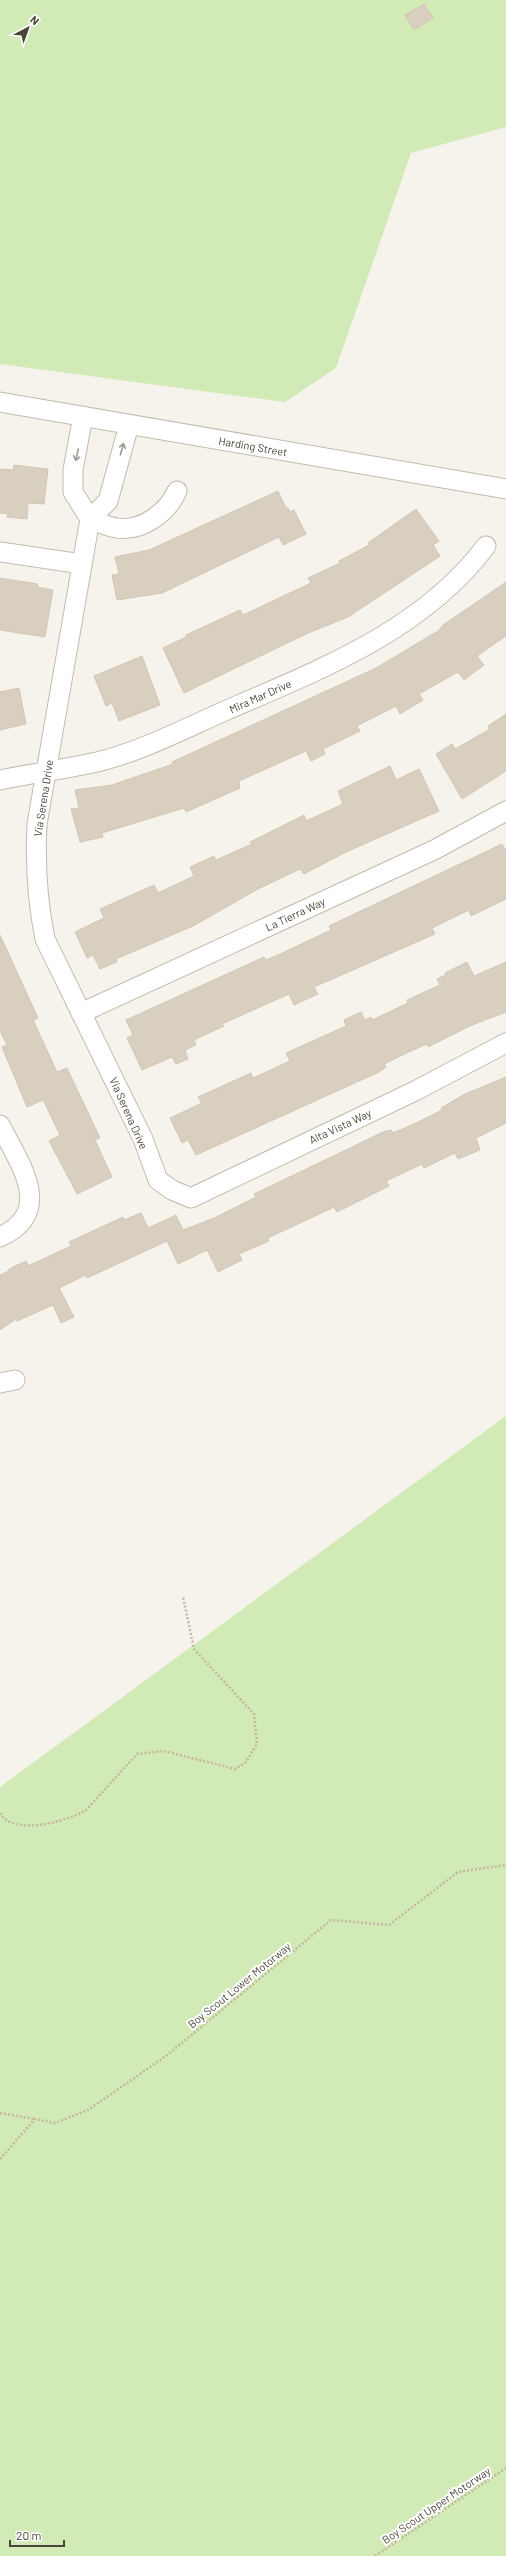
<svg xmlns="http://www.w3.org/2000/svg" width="506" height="2556" font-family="Barlow,sans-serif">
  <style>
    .green { fill: #d2eab5 }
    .building { fill: #d8cfc1; stroke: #d3c7b4 }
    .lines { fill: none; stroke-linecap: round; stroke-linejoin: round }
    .minor-casing { stroke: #c2bbae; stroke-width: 21 }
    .path { stroke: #c4b79f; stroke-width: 2.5; stroke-dasharray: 2 2; stroke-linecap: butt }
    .minor { stroke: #fff; stroke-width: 19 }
    .oneway { stroke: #9c9892 }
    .labels { text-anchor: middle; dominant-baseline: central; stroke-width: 4; stroke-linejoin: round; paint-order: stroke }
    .street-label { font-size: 11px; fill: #4b4439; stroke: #fff }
  </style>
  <rect width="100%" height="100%" fill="#f6f3ec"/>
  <!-- green -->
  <g class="green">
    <path d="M0,0H506V127L411,153L336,368L285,402L0,364Z"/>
    <path d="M506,1416V2556H0V1787Z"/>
  </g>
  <!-- building -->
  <g class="building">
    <path d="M424,4L433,18L414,30L405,15Z"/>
    <path d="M14,465L48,469L44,504L28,503L27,519L7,517L8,514L0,513V469L13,470Z"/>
    <path d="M278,491L286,508H288L290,512L294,510L306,534L283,545L279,537L162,593L117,600L112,575L119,574L115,557L149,550Z"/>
    <path d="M416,509L439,541L433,545L440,556L348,617L306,634L184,693L163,648L186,637V635L240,610L243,615L311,583L308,578L340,563L339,561L369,545L368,543Z"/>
    <path d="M0,578L38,584L37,587L53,590L45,637L0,630Z"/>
    <path d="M506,582V636L477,656L484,665L464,680L458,672L419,694L423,700L400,714L396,706L357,726L360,731L323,749L325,754L311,761L306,751L239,781L240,788L186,812L184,808L102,833L103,837L80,842L71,809L79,808L75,790L112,785L173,764L172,762L376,668L438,631L443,625Z"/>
    <path d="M142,656L160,705L119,721L112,703L106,706L94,676Z"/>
    <path d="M19,688L26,724L0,730V692Z"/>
    <path d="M506,714V771L462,799L436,754L452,744L455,749L490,729L488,726Z"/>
    <path d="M390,766L396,780L419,769L439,811L346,852L304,874L300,869L258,889L193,926L116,959L117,962L107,966L100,969L93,955L87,958L75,932L104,918L100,909L154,885L158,893L194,876L190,867L214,856L216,860L252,844L250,842L304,815L306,821L343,804L338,791Z"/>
    <path d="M502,844L506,851V899L471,916L469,910L432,928L435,934L314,987L318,994L294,1005L289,994L222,1024L224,1026L194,1040L196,1045L185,1050L188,1059L176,1064L172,1057L142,1070L127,1038L133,1035L126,1020L264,957L266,960L278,955L331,930L329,926Z"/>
    <path d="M0,935L38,1018L33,1020L57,1072L67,1068L100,1138L95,1140L112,1177L77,1194L49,1141L60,1135L46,1106L43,1100L27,1107L2,1047L7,1045L0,1031Z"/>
    <path d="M467,962L474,976L506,962V1012L472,1025L428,1047L427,1044L411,1051L384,1064L386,1067L379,1072L196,1155L188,1140L182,1143L170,1118L202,1103L198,1097L251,1073L253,1078L290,1061L286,1053L346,1026L344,1020L361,1012L365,1020L371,1017L372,1020L408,1003L407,1000L440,985L437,979L446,975L445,973Z"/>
    <path d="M506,1077V1123L476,1138L480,1150L458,1159L455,1153L424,1168L422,1164L386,1181L389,1186L337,1212L334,1207L268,1238L269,1241L239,1254L242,1260L218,1272L207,1250L178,1264L167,1241L87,1278L86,1275L59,1288L74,1317L61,1323L53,1305L17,1321L16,1319L0,1330V1275L9,1271V1269L26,1261L28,1266L71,1246L69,1242L123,1217L124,1220L141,1213L148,1228L176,1215L183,1230L214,1218L256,1197L254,1194L350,1148L383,1132L391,1130L393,1133L414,1124L442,1110L441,1108L463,1095Z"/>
  </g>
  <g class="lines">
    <defs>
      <g id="minor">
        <path d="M0,402L506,489"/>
        <path d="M83,416L73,470V492L90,519"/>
        <path d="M129,425L108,501L90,519L37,824C35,864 37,900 45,939L143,1139L158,1180L172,1190L191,1198L415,1091L506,1043"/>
        <path d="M90,519C99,522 108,527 117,528C142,532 168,512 177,491"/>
        <path d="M0,552L82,564"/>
        <path d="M0,780C33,773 68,769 101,761C144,750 186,728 227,710C321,669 422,631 486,546"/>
        <path d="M81,1013L434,850L506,811"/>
        <path d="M0,1125C19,1163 56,1211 0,1237"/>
        <path d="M0,1383L15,1380"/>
      </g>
    </defs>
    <!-- minor casing -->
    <use href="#minor" class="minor-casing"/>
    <!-- path -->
    <g class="path">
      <path d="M0,1813C13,1837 68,1821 86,1810L137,1754L164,1751L235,1769L246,1762L257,1744L254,1714L194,1649L183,1597"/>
      <path d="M0,2113L35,2119"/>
      <path d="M0,2159L35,2119L55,2123L88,2110L166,2056L331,1920L389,1925L458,1872L506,1865"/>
      <path d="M375,2556L506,2468"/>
    </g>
    <!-- minor -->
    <use href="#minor" class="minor"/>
  </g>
  <!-- one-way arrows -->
  <defs><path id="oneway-shaft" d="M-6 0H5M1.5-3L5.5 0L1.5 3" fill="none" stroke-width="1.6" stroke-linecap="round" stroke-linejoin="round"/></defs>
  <g class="oneway">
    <use href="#oneway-shaft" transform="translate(122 449) rotate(-75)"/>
    <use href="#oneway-shaft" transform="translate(77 455) rotate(102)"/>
  </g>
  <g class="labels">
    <!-- street labels -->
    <g class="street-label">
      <text transform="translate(253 446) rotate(10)">Harding Street</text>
      <text transform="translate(260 696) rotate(-24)">Mira Mar Drive</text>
      <text transform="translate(43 798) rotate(-81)">Via Serena Drive</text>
      <text transform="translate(295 914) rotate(-25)">La Tierra Way</text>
      <text transform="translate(129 1113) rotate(66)">Via Serena Drive</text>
      <text transform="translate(340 1126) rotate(-25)">Alta Vista Way</text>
      <text transform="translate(239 1985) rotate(-39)">Boy Scout Lower Motorway</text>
      <text transform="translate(436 2505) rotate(-34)">Boy Scout Upper Motorway</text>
    </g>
  </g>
  <!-- north arrow -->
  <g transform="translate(28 28) rotate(41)" stroke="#ffffff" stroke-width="3" paint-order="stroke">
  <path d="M0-3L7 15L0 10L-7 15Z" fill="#4b4439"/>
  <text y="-6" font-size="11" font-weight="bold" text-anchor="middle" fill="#4b4439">N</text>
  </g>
  <!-- scale -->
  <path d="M10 2540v6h54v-6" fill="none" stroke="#4b4439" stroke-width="2"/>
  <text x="16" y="2540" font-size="12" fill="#4b4439" stroke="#ffffff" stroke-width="3" paint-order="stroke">20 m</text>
</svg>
